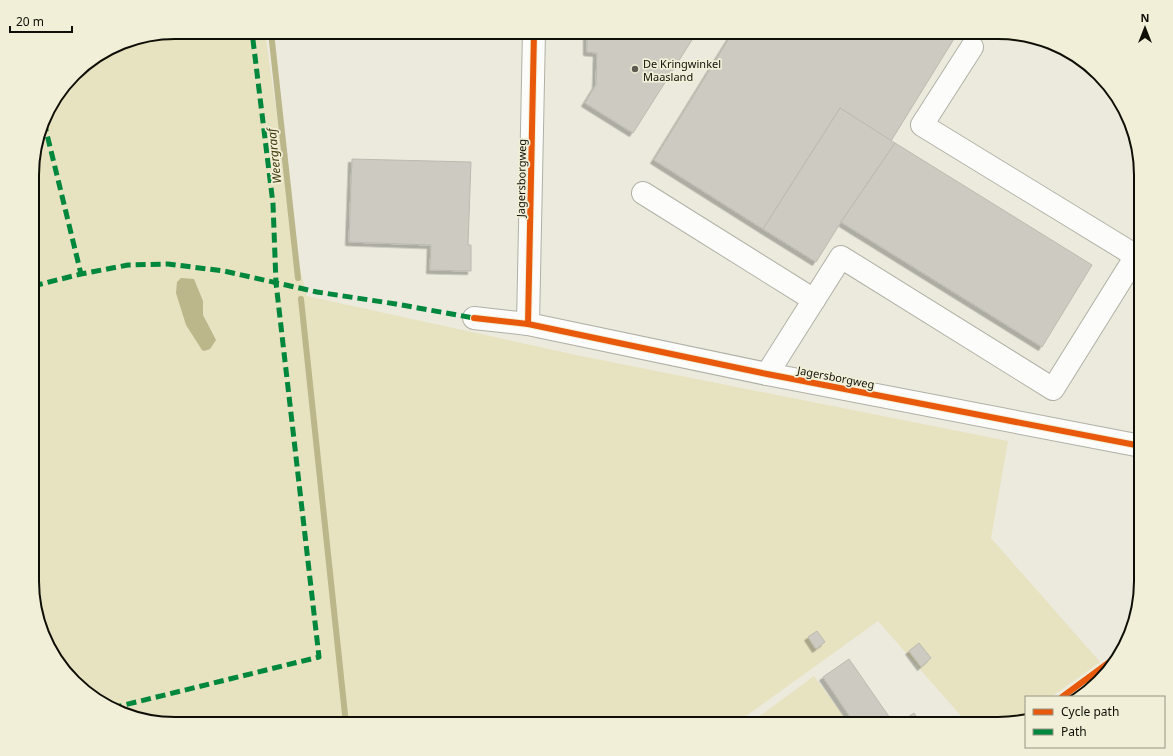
<svg xmlns="http://www.w3.org/2000/svg" width="1173" height="756" font-family="'Noto Sans',sans-serif">
  <style>
    .green { fill: #e7e2bf }
    .water { fill: #bcb68b }
    .lines { fill: none; stroke-linecap: round; stroke-linejoin: round }
    .stream { stroke: #bcb68b; stroke-width: 6 }
    .building { fill: #cdcbc1; stroke: #bbbab0; filter: url(#shadow) }
    .minor-casing { stroke: #b1b0a6; stroke-width: 24 }
    .minor { stroke: #fcfcfa; stroke-width: 22 }
    .quiet { stroke: #00873e; stroke-width: 5; stroke-dasharray: 10 5; stroke-linecap: butt }
    .cycleway-casing { stroke: #f1efd7; stroke-width: 8 }
    .cycleway { stroke: #e8590c; stroke-width: 6 }
    .poi-dot { fill: #5d5c52; stroke: #f1efd7; stroke-width: 1.5 }
    .labels { text-anchor: middle; dominant-baseline: central; stroke-width: 3.5; stroke-linejoin: round; paint-order: stroke }
    .poi-label { font-size: 11px; fill: #100f07; stroke: #f1efd7; text-anchor: start }
    .street-label { font-size: 11px; fill: #100f07; stroke: #f1efd7 }
    .water-label { font-size: 12px; font-style: italic; fill: #423c0e; stroke: #f1efd7 }
    .rim { fill: none; stroke: #100f07; stroke-width: 2 }
  </style>
  <defs>
    <filter id="shadow"><feDropShadow dx="-3.5" dy="3.5" stdDeviation="0" flood-color="#0004"/></filter>
  </defs>
  <rect width="100%" height="100%" fill="#ebeadd"/>
  <!-- green -->
  <g class="green">
    <path d="M175,32H265L297,258L307,296L576,355L1008,441L991,538L1100,662L1051,697H1026V714C1007,728 990,724 968,724L878,621L735,724H174L129,717L96,700L56,660L33,600V156L47,111L80,68L120,43Z"/>
    <path d="M814,676L849,724H749Z"/>
  </g>
  <!-- water -->
  <path class="water" d="M181,278L194,279L203,301V315L216,340L210,349L204,351L202,350L186,325L176,293L177,282Z"/>
  <g class="lines">
    <!-- stream -->
    <g class="stream">
      <path d="M271,32L298,278"/>
      <path d="M301,299L346,724"/>
    </g>
  </g>
  <!-- building -->
  <g class="building">
    <path d="M587,32H697L633,133L585,103L596,85L597,53L587,52Z"/>
    <path d="M733,32H954L957,34L891,141L840,108L763,229L654,160Z"/>
    <path d="M840,108L895,143L841,222L816,262L763,229Z"/>
    <path d="M895,143L1092,265L1042,347L841,222Z"/>
    <path d="M352,159L471,162L468,245H471V271L430,270L431,245L349,242Z"/>
    <path d="M817,631L825,642L816,649L808,637Z"/>
    <path d="M919,643L931,658L921,667L909,651Z"/>
    <path d="M849,659L890,718L882,724H855L823,677Z"/>
    <path d="M914,713L921,724H898Z"/>
  </g>
  <g class="lines">
    <defs>
      <g id="minor">
        <path d="M972,47L922,125L1141,259"/>
        <path d="M643,193L814,300"/>
        <path d="M474,318L528,324L767,374L1141,446"/>
        <path d="M528,324L534,32"/>
        <path d="M767,374L841,257L1053,389L1136,256"/>
      </g>
    </defs>
    <!-- minor casing -->
    <use href="#minor" class="minor-casing"/>
    <!-- minor -->
    <use href="#minor" class="minor"/>
    <!-- quiet -->
    <g class="quiet">
      <path d="M44,122L81,274"/>
      <path d="M33,286L81,274L128,265L168,264L224,271L317,292L396,304L474,318"/>
      <path d="M112,708L319,657L276,283L273,204L252,32"/>
    </g>
    <defs>
      <g id="cycleway">
        <path d="M474,318L528,324L767,374L1141,446"/>
        <path d="M528,324L534,32"/>
        <path d="M1062,697L1119,655"/>
      </g>
    </defs>
    <!-- cycleway casing -->
    <use href="#cycleway" class="cycleway-casing"/>
    <!-- cycleway -->
    <use href="#cycleway" class="cycleway"/>
  </g>
  <!-- markers -->
  <circle class="poi-dot" cx="635" cy="69" r="4"/>
  <g class="labels">
    <!-- poi labels -->
    <g class="poi-label">
      <text x="643" y="63">De Kringwinkel<tspan x="643" dy="13">Maasland</tspan></text>
    </g>
    <!-- street labels -->
    <g class="street-label">
      <text transform="translate(521 178) rotate(-89)">Jagersborgweg</text>
      <text transform="translate(836 377) rotate(11)">Jagersborgweg</text>
    </g>
    <!-- water labels -->
    <g class="water-label">
      <text transform="translate(274 156) rotate(-96)">Weergraaf</text>
    </g>
  </g>
  <!-- crop -->
  <path d="M0 0H1173V756H0ZM175 39H998A136 136 0 0 1 1134 175V581A136 136 0 0 1 998 717H175A136 136 0 0 1 39 581V175A136 136 0 0 1 175 39Z" fill="#f1efd7" fill-rule="evenodd"/>
  <path class="rim" d="M175 39H998A136 136 0 0 1 1134 175V581A136 136 0 0 1 998 717H175A136 136 0 0 1 39 581V175A136 136 0 0 1 175 39Z"/>
  <!-- legend -->
  <rect x="1025" y="696" width="140" height="52" fill="#f1efd7" stroke="#979584"/>
  <rect x="1033" y="709" width="20" height="6" fill="#e8590c" stroke="#979584"/>
  <text x="1061" y="716" font-size="12" fill="#100f07">Cycle path</text>
  <rect x="1033" y="729" width="20" height="6" fill="#00873e" stroke="#979584"/>
  <text x="1061" y="736" font-size="12" fill="#100f07">Path</text>
  <!-- north arrow -->
  <g transform="translate(1145 28)" stroke="#f1efd7" stroke-width="3" paint-order="stroke">
  <path d="M0-3L7 15L0 10L-7 15Z" fill="#100f07"/>
  <text y="-6" font-size="11" font-weight="bold" text-anchor="middle" fill="#100f07">N</text>
  </g>
  <!-- scale -->
  <path d="M10 26v6h62v-6" fill="none" stroke="#100f07" stroke-width="2"/>
  <text x="16" y="26" font-size="12" fill="#100f07" stroke="#f1efd7" stroke-width="3" paint-order="stroke">20 m</text>
</svg>
